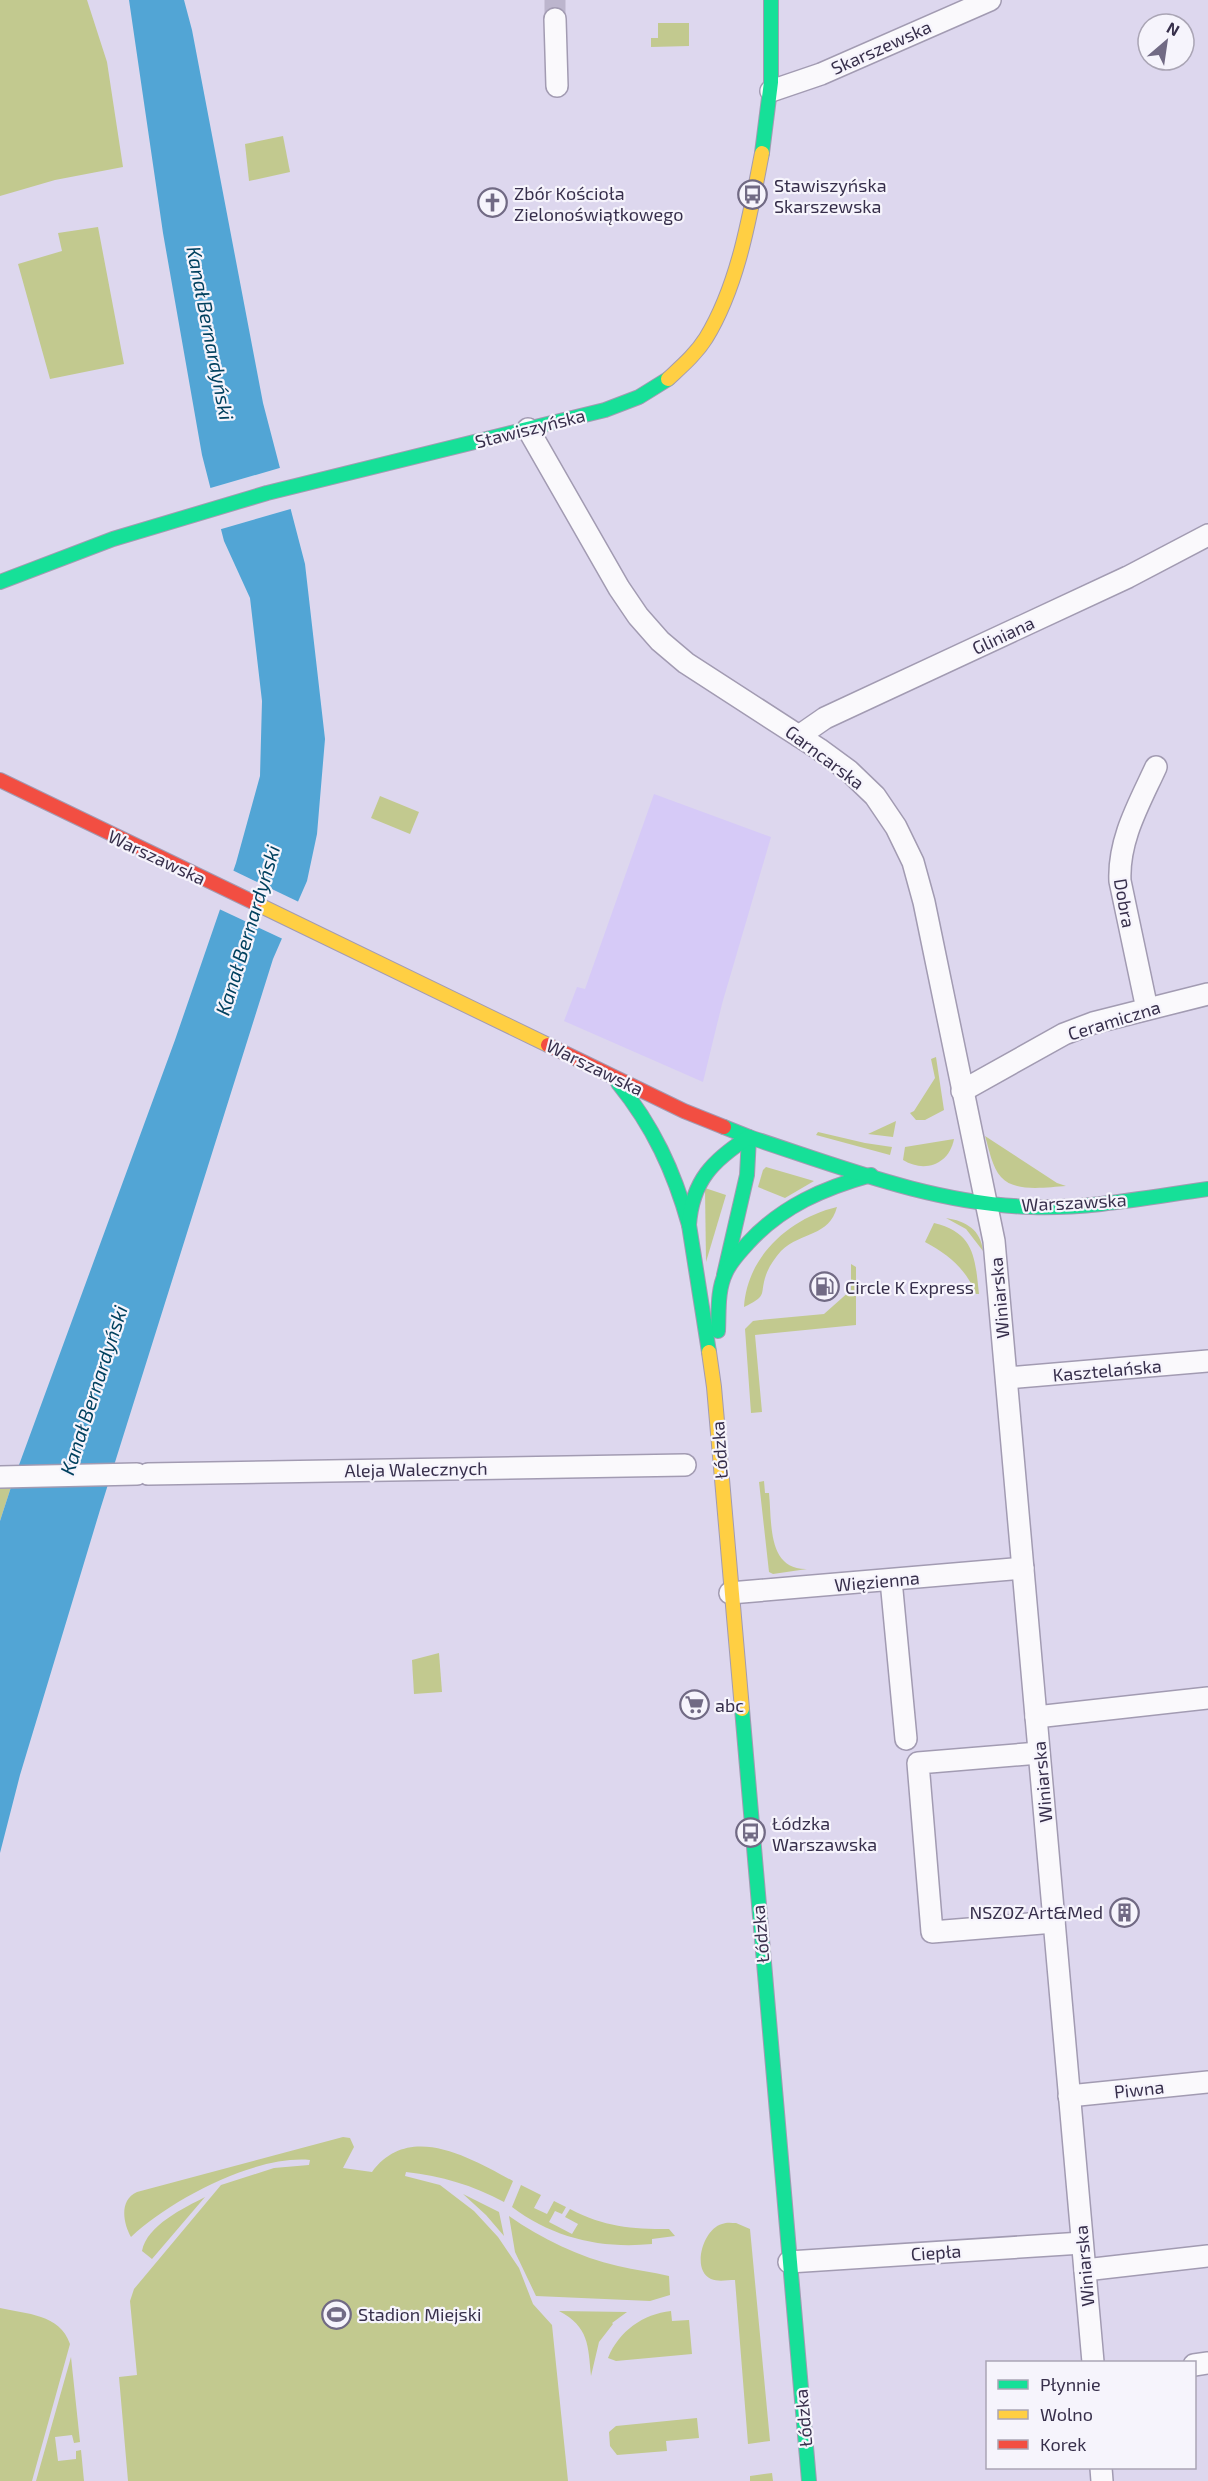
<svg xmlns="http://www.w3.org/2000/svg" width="1208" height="2481" font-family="'Exo 2',sans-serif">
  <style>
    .built { fill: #d6caf7 }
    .green { fill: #c2c98f }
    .water { fill: #52a5d5 }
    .pier { fill: #ddd7ee }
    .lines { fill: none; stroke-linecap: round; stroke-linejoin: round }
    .street-tunnel { stroke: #bcb5cd; stroke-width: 21; stroke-dasharray: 21 10; stroke-linecap: butt }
    .street-casing { stroke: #a29bb2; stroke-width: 24 }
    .fast-casing { stroke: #a29bb2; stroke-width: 16 }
    .slow-casing { stroke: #a29bb2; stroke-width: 16 }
    .jam-casing { stroke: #a29bb2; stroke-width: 16 }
    .street { stroke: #faf9fc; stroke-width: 21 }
    .fast { stroke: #16e098; stroke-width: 14 }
    .slow { stroke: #ffcf43; stroke-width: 14 }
    .jam { stroke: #f24e42; stroke-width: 14 }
    .labels { text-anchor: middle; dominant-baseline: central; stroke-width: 4.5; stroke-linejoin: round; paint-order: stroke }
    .street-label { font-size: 18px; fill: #372f4b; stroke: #f6f4fc }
    .poi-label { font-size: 18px; fill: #372f4b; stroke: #f6f4fc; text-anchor: start }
    .water-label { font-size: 20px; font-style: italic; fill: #00405e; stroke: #f6f4fc }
  </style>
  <rect width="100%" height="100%" fill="#ddd7ee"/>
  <!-- built -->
  <path class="built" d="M654,794L771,837L722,1004L703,1082L564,1021L577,987L585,989Z"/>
  <!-- green -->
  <g class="green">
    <path d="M0,0H87L107,62L123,167L55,180L0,196Z"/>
    <path d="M658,23H689V46L651,47V38H658Z"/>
    <path d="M283,136L290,172L249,181L245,144Z"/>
    <path d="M98,227L124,364L50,379L18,264L62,251L58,233Z"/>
    <path d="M380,796L419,812L410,834L371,818Z"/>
    <path d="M936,1057L944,1110L925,1120H916L910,1113L914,1111L935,1078L931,1059Z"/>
    <path d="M896,1121L893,1137L868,1134Z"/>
    <path d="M818,1132L865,1143L892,1147L890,1155L816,1135Z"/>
    <path d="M985,1136L1057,1183L1066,1186C1047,1187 1015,1193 1001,1177C992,1167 989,1149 985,1136Z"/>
    <path d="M954,1139C949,1165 924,1173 903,1160L905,1147Z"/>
    <path d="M766,1167L814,1181L785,1198L758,1187L763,1170Z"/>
    <path d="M705,1188L726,1195L706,1262Z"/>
    <path d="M837,1207C829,1237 802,1231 781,1251C775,1258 769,1266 766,1275C759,1295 769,1295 744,1307C747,1256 790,1218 837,1207Z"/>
    <path d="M946,1218C966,1221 981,1230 983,1251L966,1229Z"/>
    <path d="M934,1223C975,1233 975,1258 979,1294H976C966,1269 949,1255 925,1242Z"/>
    <path d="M851,1264L856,1267V1325L755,1335L762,1412L751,1413L745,1329L753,1321L760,1320L824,1314L851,1290Z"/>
    <path d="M764,1481L765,1493H769C772,1522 767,1570 807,1569L773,1574L769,1572L759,1482Z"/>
    <path d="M0,1484H12L0,1521Z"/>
    <path d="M439,1653L442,1692L414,1694L412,1660Z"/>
    <path d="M343,2137L350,2138L354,2147L343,2168L372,2172C410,2121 471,2159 513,2181L504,2202C472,2185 442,2176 406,2172L405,2176L440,2185L474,2211L498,2237L519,2268L533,2304L552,2325L568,2481H128L119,2377L137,2375L130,2301L134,2289L221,2185L274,2168L309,2165L310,2160C255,2155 170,2200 131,2237C123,2223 119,2200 137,2192Z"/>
    <path d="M521,2185L541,2195L534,2208L547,2214L554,2201L566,2207L562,2214L555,2211L549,2222L572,2234L578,2224L565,2217L570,2209C604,2227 631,2229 669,2229L675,2236L652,2239V2244C601,2249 553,2238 512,2207Z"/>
    <path d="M463,2194L499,2212L504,2236L486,2215Z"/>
    <path d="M205,2197L152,2259L142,2251C147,2225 184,2208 205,2197Z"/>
    <path d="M509,2216C542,2239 579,2257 618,2266C635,2270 652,2272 669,2276L670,2295L650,2301L536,2296L515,2252Z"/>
    <path d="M736,2223L750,2229L770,2441L748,2444L735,2280C727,2280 718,2282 711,2279C691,2270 703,2229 722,2224C727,2222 732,2223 736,2223Z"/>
    <path d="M0,2308C26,2314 60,2314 70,2344L32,2481H0Z"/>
    <path d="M559,2311L627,2312L612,2323L613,2324L599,2342L591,2376C588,2345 589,2327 559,2311Z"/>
    <path d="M671,2311L672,2321L689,2320L692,2354L616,2361L608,2358C619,2331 643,2314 671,2311Z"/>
    <path d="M71,2357L80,2442L74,2443L72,2435L55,2437L58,2461L76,2459V2451L81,2450L84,2481H36Z"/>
    <path d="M697,2418L699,2438L666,2441L667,2451L617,2455L610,2446L609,2432L616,2426Z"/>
    <path d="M772,2473L773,2481H750V2476Z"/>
  </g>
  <!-- water -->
  <path class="water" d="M129,0H184L192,30L263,403L305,564L325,739L317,834L307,881L273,959L100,1510L20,1775L0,1853V1521L12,1484L175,1040L236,863L260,776L262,701L250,598L224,541L202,455L163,233Z"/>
  <!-- pier -->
  <g class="pier">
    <path d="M283,467L294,508L218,530L207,489Z"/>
    <path d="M230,869L301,903L285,940L217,908Z"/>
  </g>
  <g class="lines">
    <!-- street-tunnel -->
    <path class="street-tunnel" d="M555,0V19"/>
    <defs>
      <g id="street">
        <path d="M555,19L557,86"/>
        <path d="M771,91L821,74L990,0"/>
        <path d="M528,429L619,588L638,616L660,641L686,663L819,749L849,771L875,796L896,827L913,862L924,902L994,1241L1093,2362"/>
        <path d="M799,736L825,718L1128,577L1208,535"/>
        <path d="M1147,1009L1120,881C1118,840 1139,804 1156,767"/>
        <path d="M962,1091L1064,1034L1093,1023L1208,994"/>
        <path d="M1007,1378L1208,1361"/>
        <path d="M148,1474L685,1465"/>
        <path d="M0,1477L137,1474"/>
        <path d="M891,1580L906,1739"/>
        <path d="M730,1593L1023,1568"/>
        <path d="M1036,1717L1208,1698"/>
        <path d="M1039,1753L918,1763L932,1932L1054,1922"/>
        <path d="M1069,2096L1208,2082"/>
        <path d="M789,2262L1082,2243"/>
        <path d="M1085,2270L1208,2256"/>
        <path d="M1194,2365L1208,2363"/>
        <path d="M1101,2468L1102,2481"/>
      </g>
      <g id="fast">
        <path d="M762,153L771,82V0"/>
        <path d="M0,582L113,539L267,493L605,410L639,397L668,379"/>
        <path d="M618,1083C653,1126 674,1171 689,1225"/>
        <path d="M724,1275L747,1175L749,1137L724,1127"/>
        <path d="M718,1331C719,1312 717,1290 726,1272C731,1261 740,1252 748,1243C782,1206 824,1188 871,1175"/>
        <path d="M709,1352L689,1225C692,1181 713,1160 749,1137C841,1167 934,1204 1031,1207C1090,1209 1150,1197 1208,1189"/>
        <path d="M742,1709L809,2481"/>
      </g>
      <g id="slow">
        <path d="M668,379C682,366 696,354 706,338C739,284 750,214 762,153"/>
        <path d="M255,903L548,1045"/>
        <path d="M709,1352L714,1387L742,1709"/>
      </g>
      <g id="jam">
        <path d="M0,780L255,903"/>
        <path d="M548,1045L684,1111L724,1127"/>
      </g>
    </defs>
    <!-- street casing -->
    <use href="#street" class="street-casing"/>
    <!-- fast casing -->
    <use href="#fast" class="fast-casing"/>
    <!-- slow casing -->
    <use href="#slow" class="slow-casing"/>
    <!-- jam casing -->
    <use href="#jam" class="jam-casing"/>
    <!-- street -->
    <use href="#street" class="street"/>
    <!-- fast -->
    <use href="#fast" class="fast"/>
    <!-- slow -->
    <use href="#slow" class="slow"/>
    <!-- jam -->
    <use href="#jam" class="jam"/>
  </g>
  <!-- icons -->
  <defs>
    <symbol id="bus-ring" viewBox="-11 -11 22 22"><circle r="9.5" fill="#f6f4fc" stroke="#716a84" stroke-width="1.5"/><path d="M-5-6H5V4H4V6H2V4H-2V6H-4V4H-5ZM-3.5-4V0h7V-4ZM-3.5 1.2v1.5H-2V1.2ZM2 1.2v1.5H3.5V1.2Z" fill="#716a84"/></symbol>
    <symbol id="church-ring" viewBox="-11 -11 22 22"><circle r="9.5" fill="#f6f4fc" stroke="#716a84" stroke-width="1.5"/><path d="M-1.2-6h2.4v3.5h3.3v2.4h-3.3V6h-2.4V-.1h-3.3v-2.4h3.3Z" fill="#716a84"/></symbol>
    <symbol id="fuel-ring" viewBox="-11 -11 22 22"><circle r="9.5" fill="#f6f4fc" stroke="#716a84" stroke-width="1.5"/><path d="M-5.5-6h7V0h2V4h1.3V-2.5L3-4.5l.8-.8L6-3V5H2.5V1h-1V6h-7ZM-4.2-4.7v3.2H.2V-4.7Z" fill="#716a84"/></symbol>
    <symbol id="supermarket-ring" viewBox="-11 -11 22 22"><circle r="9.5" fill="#f6f4fc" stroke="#716a84" stroke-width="1.5"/><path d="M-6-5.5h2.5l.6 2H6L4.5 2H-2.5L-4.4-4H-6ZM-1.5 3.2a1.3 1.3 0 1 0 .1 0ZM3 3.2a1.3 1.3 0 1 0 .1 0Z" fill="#716a84"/></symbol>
    <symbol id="building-ring" viewBox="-11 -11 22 22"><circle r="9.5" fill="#f6f4fc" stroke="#716a84" stroke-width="1.5"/><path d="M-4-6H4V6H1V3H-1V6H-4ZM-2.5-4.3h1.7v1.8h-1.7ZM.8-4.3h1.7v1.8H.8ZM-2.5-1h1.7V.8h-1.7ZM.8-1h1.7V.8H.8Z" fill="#716a84"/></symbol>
    <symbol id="stadium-ring" viewBox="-11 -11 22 22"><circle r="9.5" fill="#f6f4fc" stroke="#716a84" stroke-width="1.5"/><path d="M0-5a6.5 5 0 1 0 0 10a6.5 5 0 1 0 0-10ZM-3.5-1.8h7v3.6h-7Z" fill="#716a84"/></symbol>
  </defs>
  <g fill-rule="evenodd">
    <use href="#bus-ring" x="736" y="178" width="33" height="33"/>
    <use href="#church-ring" x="476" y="186" width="33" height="33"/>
    <use href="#fuel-ring" x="808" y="1270" width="33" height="33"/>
    <use href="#supermarket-ring" x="678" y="1688" width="33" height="33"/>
    <use href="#bus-ring" x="734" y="1816" width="33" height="33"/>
    <use href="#building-ring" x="1108" y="1896" width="33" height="33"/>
    <use href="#stadium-ring" x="320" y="2298" width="33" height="33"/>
  </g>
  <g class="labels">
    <!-- street labels -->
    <g class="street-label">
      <text transform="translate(881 47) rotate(-24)">Skarszewska</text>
      <text transform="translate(530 428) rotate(-14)">Stawiszyńska</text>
      <text transform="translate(1003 635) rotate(-25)">Gliniana</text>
      <text transform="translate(825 757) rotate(37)">Garncarska</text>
      <text transform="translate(157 857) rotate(25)">Warszawska</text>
      <text transform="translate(1125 903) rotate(80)">Dobra</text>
      <text transform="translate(1114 1020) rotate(-17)">Ceramiczna</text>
      <text transform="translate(595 1067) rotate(26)">Warszawska</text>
      <text transform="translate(1074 1202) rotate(-3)">Warszawska</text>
      <text transform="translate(999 1298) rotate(-95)">Winiarska</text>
      <text transform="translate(1107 1370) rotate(-5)">Kasztelańska</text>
      <text transform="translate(719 1450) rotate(-94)">Łódzka</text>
      <text transform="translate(416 1469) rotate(-1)">Aleja Walecznych</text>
      <text transform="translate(877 1581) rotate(-5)">Więzienna</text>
      <text transform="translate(1042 1782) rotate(-95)">Winiarska</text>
      <text transform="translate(760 1934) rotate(-95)">Łódzka</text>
      <text transform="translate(1139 2089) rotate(-6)">Piwna</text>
      <text transform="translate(936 2252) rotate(-4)">Ciepła</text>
      <text transform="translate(1084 2266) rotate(-95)">Winiarska</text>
      <text transform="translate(803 2418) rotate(-95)">Łódzka</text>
    </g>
    <!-- poi labels -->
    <g class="poi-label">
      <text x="774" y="185">Stawiszyńska<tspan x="774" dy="21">Skarszewska</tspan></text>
      <text x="514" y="193">Zbór Kościoła<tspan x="514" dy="21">Zielonoświątkowego</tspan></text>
      <text x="845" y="1287">Circle K Express</text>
      <text x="715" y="1705">abc</text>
      <text x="772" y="1823">Łódzka<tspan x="772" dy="21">Warszawska</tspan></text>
      <text x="1103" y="1912" text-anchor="end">NSZOZ Art&amp;Med</text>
      <text x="358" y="2314">Stadion Miejski</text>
    </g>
    <!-- water labels -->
    <g class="water-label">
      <text transform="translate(211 333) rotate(79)">Kanał Bernardyński</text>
      <text transform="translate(247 930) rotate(-73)">Kanał Bernardyński</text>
      <text transform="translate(93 1390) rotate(-72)">Kanał Bernardyński</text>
    </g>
  </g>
  <!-- legend -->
  <rect x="986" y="2361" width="210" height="108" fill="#f6f4fc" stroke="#aaa5b5" stroke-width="1.5"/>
  <rect x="998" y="2380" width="30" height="9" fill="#16e098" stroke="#aaa5b5" stroke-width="1.5"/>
  <text x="1040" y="2391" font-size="18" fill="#372f4b">Płynnie</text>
  <rect x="998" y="2410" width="30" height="9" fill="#ffcf43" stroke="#aaa5b5" stroke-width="1.5"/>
  <text x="1040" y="2421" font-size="18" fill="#372f4b">Wolno</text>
  <rect x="998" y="2440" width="30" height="9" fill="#f24e42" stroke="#aaa5b5" stroke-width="1.5"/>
  <text x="1040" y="2451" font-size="18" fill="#372f4b">Korek</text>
  <!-- north arrow -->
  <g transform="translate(1166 42) rotate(29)"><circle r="28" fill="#f6f4fc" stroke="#aaa5b5" stroke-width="1.5"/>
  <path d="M0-4.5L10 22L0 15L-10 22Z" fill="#716a84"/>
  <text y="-9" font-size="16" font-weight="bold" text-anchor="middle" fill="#372f4b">N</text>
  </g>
</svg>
